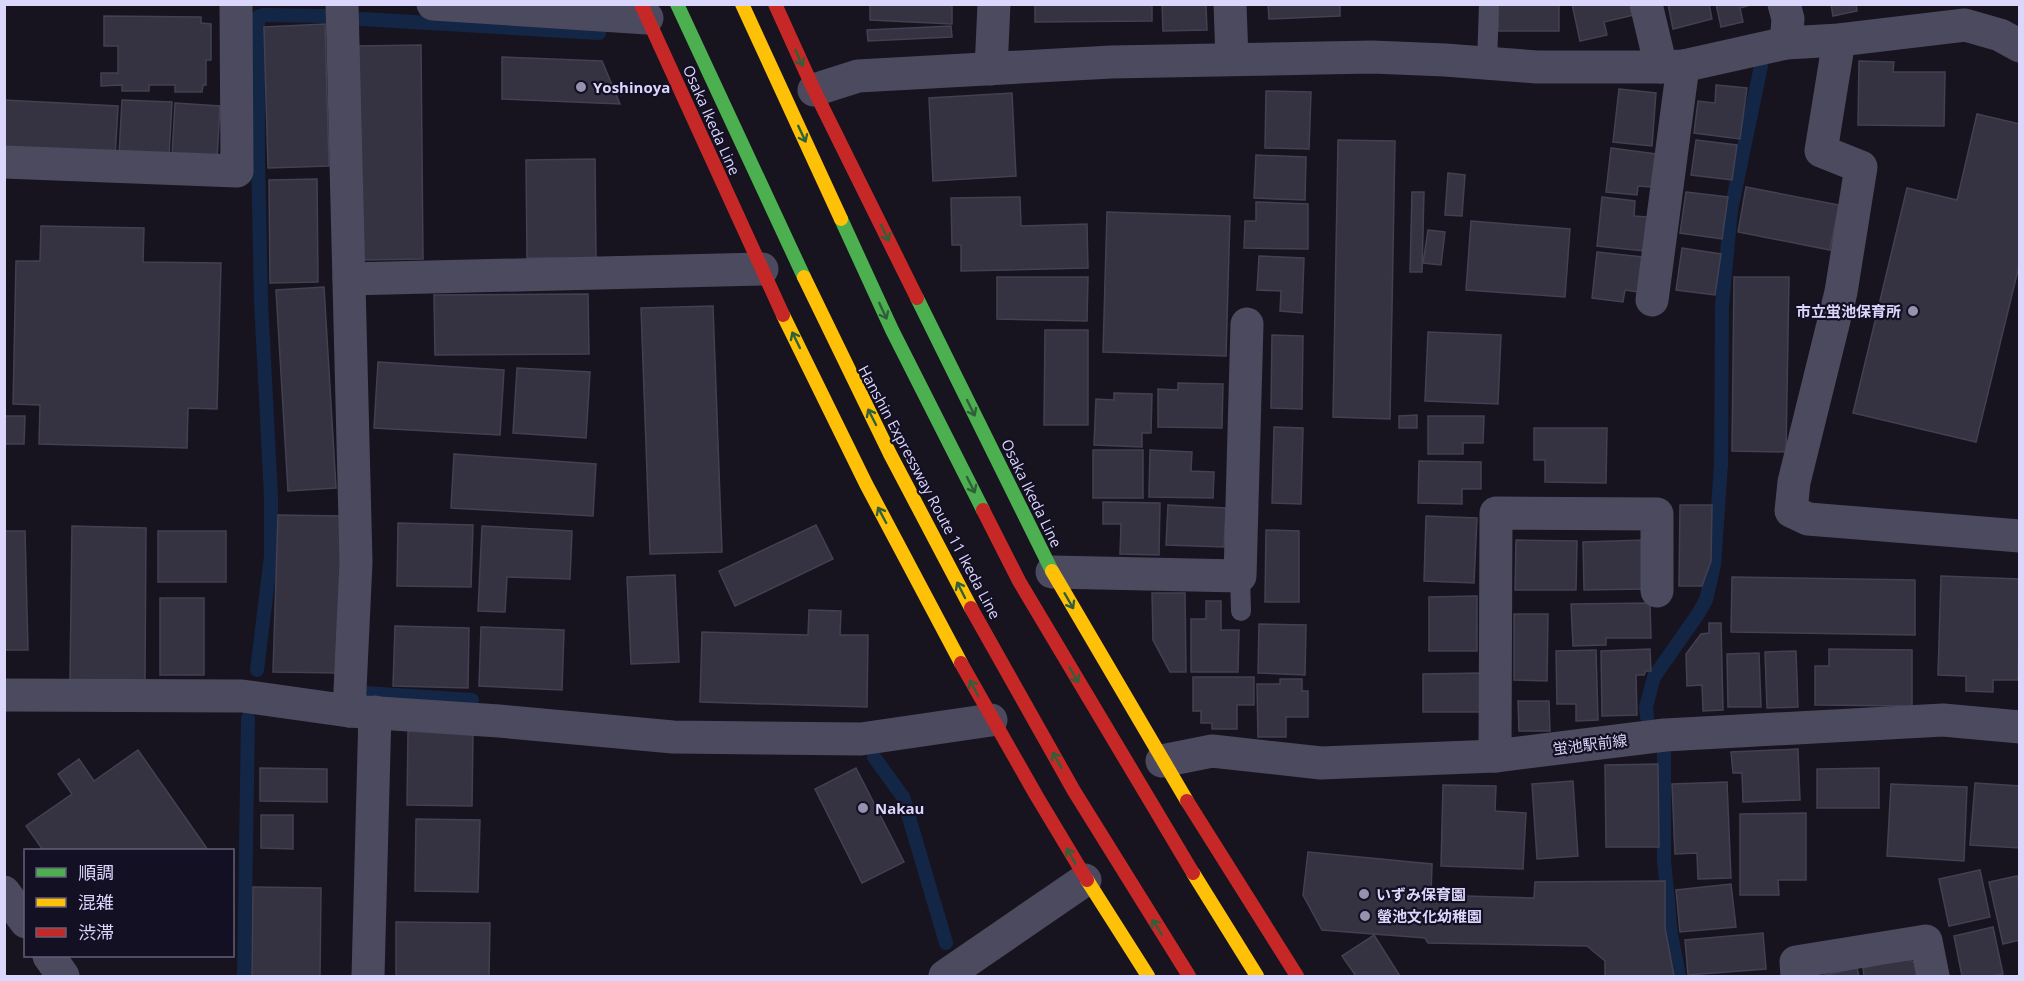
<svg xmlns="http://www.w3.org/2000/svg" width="2024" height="981" font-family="'Open Sans','Noto Sans JP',sans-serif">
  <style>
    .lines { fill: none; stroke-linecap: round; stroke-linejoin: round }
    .stream { stroke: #142645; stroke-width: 14 }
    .building { fill: #353241; stroke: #434052; stroke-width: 1.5 }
    .lane { stroke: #4c4a5f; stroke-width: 20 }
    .street { stroke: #4c4a5f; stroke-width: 33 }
    .fast { stroke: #4caf50; stroke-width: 14 }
    .slow { stroke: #ffc107; stroke-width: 14 }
    .jam { stroke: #c62828; stroke-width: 14 }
    .oneway { stroke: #30603a }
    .poi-dot { fill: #9692ae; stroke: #141023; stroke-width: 2 }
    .labels { text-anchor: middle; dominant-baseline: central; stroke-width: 4.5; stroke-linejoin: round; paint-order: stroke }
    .poi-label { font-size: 15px; font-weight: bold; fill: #dbd6fb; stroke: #141023; text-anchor: start }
    .street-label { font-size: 15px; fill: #dbd6fb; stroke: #141023 }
  </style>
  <rect width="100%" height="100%" fill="#17141f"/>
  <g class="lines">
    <!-- stream -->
    <g class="stream">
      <path d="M362,19L599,33"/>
      <path d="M257,670L271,556V497L261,301L258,157V17L263,15L325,16"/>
      <path d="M365,693L472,700"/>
      <path d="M1647,717L1646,707L1654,677L1698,614L1706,600L1714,565L1721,464L1722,306L1731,210L1761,66"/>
      <path d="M1664,751V860L1671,934L1679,976"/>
      <path d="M874,757L903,797L946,943"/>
      <path d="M244,976L248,718"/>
    </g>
  </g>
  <!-- building -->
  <g class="building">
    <path d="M870,4H952V24L870,20Z"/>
    <path d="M1035,4H1152V21L1035,22Z"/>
    <path d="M1162,4L1206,5L1207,30L1163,31Z"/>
    <path d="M1268,4H1340V16L1269,19Z"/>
    <rect x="1498" y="4" width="61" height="27"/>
    <path d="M1572,4H1632L1634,15L1604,22L1607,35L1580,41Z"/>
    <path d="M1668,4H1709L1712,19L1673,29Z"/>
    <path d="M1716,4H1754L1740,8L1743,22L1721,27Z"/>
    <path d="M1831,4H1856L1857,11L1833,16Z"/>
    <path d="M104,16L201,17V23L211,24V60H206V85H203L202,92H175V85H149V91H122V85L101,86V73H118V46H104Z"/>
    <path d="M325,24L329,166L268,168L264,27Z"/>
    <path d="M951,26L952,37L868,41L867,30Z"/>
    <path d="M421,45L423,259L360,260L358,46Z"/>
    <path d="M502,57L602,61L620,104L502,99Z"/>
    <path d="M1859,61L1894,62L1893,72H1945L1944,126L1858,125Z"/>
    <path d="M1716,85L1747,88L1740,139L1694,133L1698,101L1715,103Z"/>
    <path d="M1619,89L1656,93L1652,146L1613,142Z"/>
    <path d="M1266,91L1311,92L1309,149L1265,148Z"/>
    <path d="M1012,93L1016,176L933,181L929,98Z"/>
    <path d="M4,100L118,106L115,158L4,152Z"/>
    <path d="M122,100L172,102L169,157L119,155Z"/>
    <path d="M175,103L220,106L217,159L172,156Z"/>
    <path d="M1977,114L2020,124V262L1976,442L1853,413L1907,188L1957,200Z"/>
    <path d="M1338,140L1395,141L1390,419L1333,417Z"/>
    <path d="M1696,140L1737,145L1732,180L1691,175Z"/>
    <path d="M1611,148L1656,154L1652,187L1638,186L1637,195L1606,192Z"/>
    <path d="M1256,155L1306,157L1305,200L1254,198Z"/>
    <path d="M595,159L596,258H527L526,160Z"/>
    <path d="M1448,173L1465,175L1462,216L1445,215Z"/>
    <path d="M317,179L318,282L270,283L269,180Z"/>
    <path d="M1746,187L1839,205L1830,250L1738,232Z"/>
    <path d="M1412,192H1424L1422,272H1410Z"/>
    <path d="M1686,192L1728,197L1722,239L1680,233Z"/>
    <path d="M1020,197L1021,226L1087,224L1088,268L961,271V245H952L951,198Z"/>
    <path d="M1602,197L1635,201L1634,216L1647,217L1644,251L1597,246Z"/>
    <path d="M1256,202L1308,204V249L1244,248L1245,221H1256Z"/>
    <path d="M1107,212L1230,216L1226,356L1103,352Z"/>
    <path d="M1471,221L1570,229L1565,297L1466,290Z"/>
    <path d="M41,226L144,228L143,262L221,263L217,409L188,408L187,448L39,444L40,405L13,404L16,261H40Z"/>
    <path d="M1428,230L1445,232L1441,265L1423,263Z"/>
    <path d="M1682,248L1721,254L1715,295L1676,290Z"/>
    <path d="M1597,252L1643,257L1638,292L1625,290L1623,302L1592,298Z"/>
    <path d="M1259,256L1304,258L1302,313L1280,311L1281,291L1257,290Z"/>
    <path d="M997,277H1088L1087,321L997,319Z"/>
    <path d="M1734,277H1789L1786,452L1732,451Z"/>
    <path d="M324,287L336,488L288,491L276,290Z"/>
    <path d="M588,294L589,354L435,355L434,295Z"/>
    <path d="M713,306L722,552L650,554L641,308Z"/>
    <path d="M1045,330H1088V425H1044Z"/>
    <path d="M1428,332L1501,335L1498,404L1425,401Z"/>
    <path d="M1272,335L1303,336L1302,409L1271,408Z"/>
    <path d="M378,362L504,370L500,435L374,428Z"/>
    <path d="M517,368L590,372L586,438L513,433Z"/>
    <path d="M1178,383L1223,384L1222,428L1158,427V389L1178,390Z"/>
    <path d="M1114,393L1152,394L1151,433H1142V447L1094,445L1096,399L1114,400Z"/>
    <path d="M1417,415V428H1399V416Z"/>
    <path d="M4,416H25L24,444H4Z"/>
    <path d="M1428,416H1484L1483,443H1463V454H1428Z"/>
    <path d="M1274,427L1303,428L1301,504L1272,503Z"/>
    <path d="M1534,428H1607L1606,483L1545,482V460H1534Z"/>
    <rect x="1093" y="450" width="50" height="48"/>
    <path d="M1150,450L1192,452L1191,471L1214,472L1213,498L1149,497Z"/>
    <path d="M454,454L596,464L593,516L451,508Z"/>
    <path d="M1419,461L1481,462V489H1462V504L1418,503Z"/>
    <path d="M1103,502L1160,503L1159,555L1120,554L1121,524H1103Z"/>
    <path d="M1168,505L1226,508L1224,547L1166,545Z"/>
    <path d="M1680,505H1712L1711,561L1702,586H1679Z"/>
    <path d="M278,515L342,516L339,673L273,672Z"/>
    <path d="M1426,516L1477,518L1474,583L1424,581Z"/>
    <path d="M398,523L473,525L471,587L397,586Z"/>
    <path d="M816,525L833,559L735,606L719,571Z"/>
    <path d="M72,526L146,528L145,680H70Z"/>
    <path d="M482,526L572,531L570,579L507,577L505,612L478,611Z"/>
    <path d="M1266,530L1299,531V602H1265Z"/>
    <path d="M4,531H25L28,650H4Z"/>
    <rect x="158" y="531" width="68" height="51"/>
    <path d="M1516,540L1577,541L1576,590H1515Z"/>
    <path d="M1644,540L1645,589L1584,590L1583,542Z"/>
    <path d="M675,575L679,662L631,664L627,577Z"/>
    <path d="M1941,576L2020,579L2018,680H1993V692L1966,691V676L1938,675Z"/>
    <path d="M1732,577L1915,580V635L1731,632Z"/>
    <path d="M1152,593H1185L1186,672H1170L1153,640Z"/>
    <path d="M1477,596V651H1429V597Z"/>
    <rect x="160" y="598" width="44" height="77"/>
    <path d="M1206,601H1221V630H1239L1238,672H1191V619H1206Z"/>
    <path d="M1650,603L1651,638H1606V645L1573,646L1571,604Z"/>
    <path d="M809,610L841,611L840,635H868L867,707L700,702L702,632L808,635Z"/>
    <path d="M1514,614H1548L1547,681L1514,680Z"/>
    <path d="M1709,623H1721L1723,710L1703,711L1702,685L1687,686L1686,654L1701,634L1709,633Z"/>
    <path d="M1259,624L1306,625L1305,675L1258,673Z"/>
    <path d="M395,626L469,628L468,688L393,686Z"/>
    <path d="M481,627L564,630L562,690L479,686Z"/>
    <path d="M1650,649L1651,671H1646L1644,675H1636L1637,715L1602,716L1601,651Z"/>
    <path d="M1829,649L1912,650V706L1815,705V666H1829Z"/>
    <path d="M1596,650L1598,720L1576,721V704H1557L1556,651Z"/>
    <path d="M1796,651L1798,707L1767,708L1765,652Z"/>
    <path d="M1759,653L1761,707H1728L1727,654Z"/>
    <path d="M1481,673L1482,712H1423V674Z"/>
    <path d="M1193,677H1254V705H1237V729H1212V723H1201V711H1193Z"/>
    <path d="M1280,679H1302V691H1308V717H1286V737H1258L1257,684H1280Z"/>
    <path d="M1518,701H1549L1550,731H1519Z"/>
    <path d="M408,731H473L472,806L407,805Z"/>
    <path d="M1798,749L1800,800L1743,802L1742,773H1733L1731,752Z"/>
    <path d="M138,750L208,850H43L26,826L72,794L58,774L79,759L94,781Z"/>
    <path d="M1658,764L1659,847H1606L1605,765Z"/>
    <path d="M260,768L327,769V802L260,801Z"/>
    <path d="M856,768L904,862L862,883L815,789Z"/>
    <path d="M1879,768V808H1817V769Z"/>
    <path d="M1573,781L1578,856L1537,859L1532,784Z"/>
    <path d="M1727,782L1731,878L1698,879L1697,853L1675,854L1672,784Z"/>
    <path d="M1975,783L2020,786V848L1970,845Z"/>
    <path d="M1891,784L1967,787L1964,861L1887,856Z"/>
    <path d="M1443,785L1496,786L1495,811L1526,813L1523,869L1441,866Z"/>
    <path d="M1806,813V880H1778L1779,895H1740V814Z"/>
    <path d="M261,815H293V849L261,848Z"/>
    <path d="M416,819L480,820L478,892L415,891Z"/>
    <path d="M1308,852L1432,864L1431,895L1534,898L1535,882L1665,881V928L1674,976H1605V961L1587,946L1428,943L1425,938L1322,930L1303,895Z"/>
    <path d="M1980,870L1990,917L1949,926L1939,879Z"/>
    <path d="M2017,876L2020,886V940L2003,944L1989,882Z"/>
    <path d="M1731,884L1736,927L1680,932L1676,890Z"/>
    <path d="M253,887L321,888L320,976H252Z"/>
    <path d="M396,922L490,923L489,976H396Z"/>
    <path d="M1993,927L2003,974L1991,976H1962L1954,936Z"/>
    <path d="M1763,933L1766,969L1688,975L1685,940Z"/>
    <path d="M1374,935L1400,976H1356L1342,956Z"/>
    <path d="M1904,959L1915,962L1918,976H1864L1863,968Z"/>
    <path d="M1857,968L1859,976H1821Z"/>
  </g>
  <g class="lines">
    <!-- lane -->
    <g class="lane">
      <path d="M1487,64L1489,4"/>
      <path d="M1240,576L1241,611"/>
    </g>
    <!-- street -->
    <g class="street">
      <path d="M342,4L356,562L349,711"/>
      <path d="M433,4L647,18"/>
      <path d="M1230,4L1232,59"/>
      <path d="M1646,4L1661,67"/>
      <path d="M1784,4L1788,19L1786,43"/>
      <path d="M1839,40L1821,151L1861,167L1841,292L1794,482L1791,511L1808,519L2020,536"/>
      <path d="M991,69L994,4"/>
      <path d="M814,90L858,76L1111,62L1372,57L1445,60L1537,67H1661L1683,66L1786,43L1839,40L1965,25L2000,35L2020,46"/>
      <path d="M4,162L237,171L236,4"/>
      <path d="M349,279L762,269"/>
      <path d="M1652,300L1683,66"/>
      <path d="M1052,572L1240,576L1247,324"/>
      <path d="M4,695L242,696L349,711L499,721L673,737L861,739L991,720"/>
      <path d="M1495,756L1496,513L1657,514V591"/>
      <path d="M1162,761L1212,751L1321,763L1495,756L1665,735L1943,720L2020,727"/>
      <path d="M4,892L26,922"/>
      <path d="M49,956L63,976"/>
      <path d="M368,976L375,712"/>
      <path d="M945,976L1085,880"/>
      <path d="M1797,976L1796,962L1926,941L1933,976"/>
    </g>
    <!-- fast -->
    <g class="fast">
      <path d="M677,4L804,277"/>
      <path d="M841,219L892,330L983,510"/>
      <path d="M917,298L1052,571"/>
    </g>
    <!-- slow -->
    <g class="slow">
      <path d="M742,4L841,219"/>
      <path d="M804,277L890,454L971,608"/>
      <path d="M783,315L866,484L961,663"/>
      <path d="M1052,571L1187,801"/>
      <path d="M1193,873L1257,976"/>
      <path d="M1087,880L1148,976"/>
    </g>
    <!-- jam -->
    <g class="jam">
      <path d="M641,4L783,315"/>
      <path d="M775,4L814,90L917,298"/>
      <path d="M983,510L1019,581L1193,873"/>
      <path d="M971,608L1074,791L1189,976"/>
      <path d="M961,663L1036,795L1087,880"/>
      <path d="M1187,801L1297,976"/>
    </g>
  </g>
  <!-- one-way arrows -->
  <defs><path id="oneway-shaft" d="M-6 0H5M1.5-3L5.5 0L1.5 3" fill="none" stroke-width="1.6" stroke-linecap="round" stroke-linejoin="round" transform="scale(1.5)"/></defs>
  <g class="oneway">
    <use href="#oneway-shaft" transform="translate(799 58) rotate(66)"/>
    <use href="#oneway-shaft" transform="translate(802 134) rotate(65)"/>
    <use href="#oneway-shaft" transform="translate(885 233) rotate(64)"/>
    <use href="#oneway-shaft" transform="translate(883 311) rotate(65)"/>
    <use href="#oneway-shaft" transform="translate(796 340) rotate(-116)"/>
    <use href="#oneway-shaft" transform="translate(971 408) rotate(64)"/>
    <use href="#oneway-shaft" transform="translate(872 417) rotate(-117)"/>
    <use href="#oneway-shaft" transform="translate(971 485) rotate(63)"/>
    <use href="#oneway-shaft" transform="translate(882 515) rotate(-118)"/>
    <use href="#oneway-shaft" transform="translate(961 590) rotate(-117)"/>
    <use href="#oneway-shaft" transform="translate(1069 601) rotate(60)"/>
    <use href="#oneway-shaft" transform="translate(1074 675) rotate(60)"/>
    <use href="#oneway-shaft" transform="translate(974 688) rotate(-118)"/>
    <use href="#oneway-shaft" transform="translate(1057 760) rotate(-120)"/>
    <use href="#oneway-shaft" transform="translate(1071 856) rotate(-120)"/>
    <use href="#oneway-shaft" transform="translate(1157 927) rotate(-123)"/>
  </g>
  <!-- markers -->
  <g class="poi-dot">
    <circle cx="581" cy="87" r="6"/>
    <circle cx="1913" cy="311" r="6"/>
    <circle cx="863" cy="808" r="6"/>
    <circle cx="1364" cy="894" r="6"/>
    <circle cx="1365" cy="916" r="6"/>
  </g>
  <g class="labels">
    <!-- poi labels -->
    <g class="poi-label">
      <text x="593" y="87">Yoshinoya</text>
      <text x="1901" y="311" text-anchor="end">市立蛍池保育所</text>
      <text x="875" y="808">Nakau</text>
      <text x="1376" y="894">いずみ保育園</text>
      <text x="1377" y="916">螢池文化幼稚園</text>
    </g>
    <!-- street labels -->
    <g class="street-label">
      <text transform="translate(712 120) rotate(66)">Osaka Ikeda Line</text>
      <text transform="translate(930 492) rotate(62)">Hanshin Expressway Route 11 Ikeda Line</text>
      <text transform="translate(1032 493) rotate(64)">Osaka Ikeda Line</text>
      <text transform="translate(1590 744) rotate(-7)">蛍池駅前線</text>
    </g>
  </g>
  <!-- border -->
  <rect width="2024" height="981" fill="none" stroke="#dbd6fb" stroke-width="12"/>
  <!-- legend -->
  <rect x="24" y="849" width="210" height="108" fill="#141023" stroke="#645f79" stroke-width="1.5"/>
  <rect x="36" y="868" width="30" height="9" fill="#4caf50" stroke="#645f79" stroke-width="1.5"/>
  <text x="78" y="879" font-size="18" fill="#dbd6fb">順調</text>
  <rect x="36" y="898" width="30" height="9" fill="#ffc107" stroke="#645f79" stroke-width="1.5"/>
  <text x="78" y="909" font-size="18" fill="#dbd6fb">混雑</text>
  <rect x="36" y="928" width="30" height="9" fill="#c62828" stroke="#645f79" stroke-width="1.5"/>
  <text x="78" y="939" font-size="18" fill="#dbd6fb">渋滞</text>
</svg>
